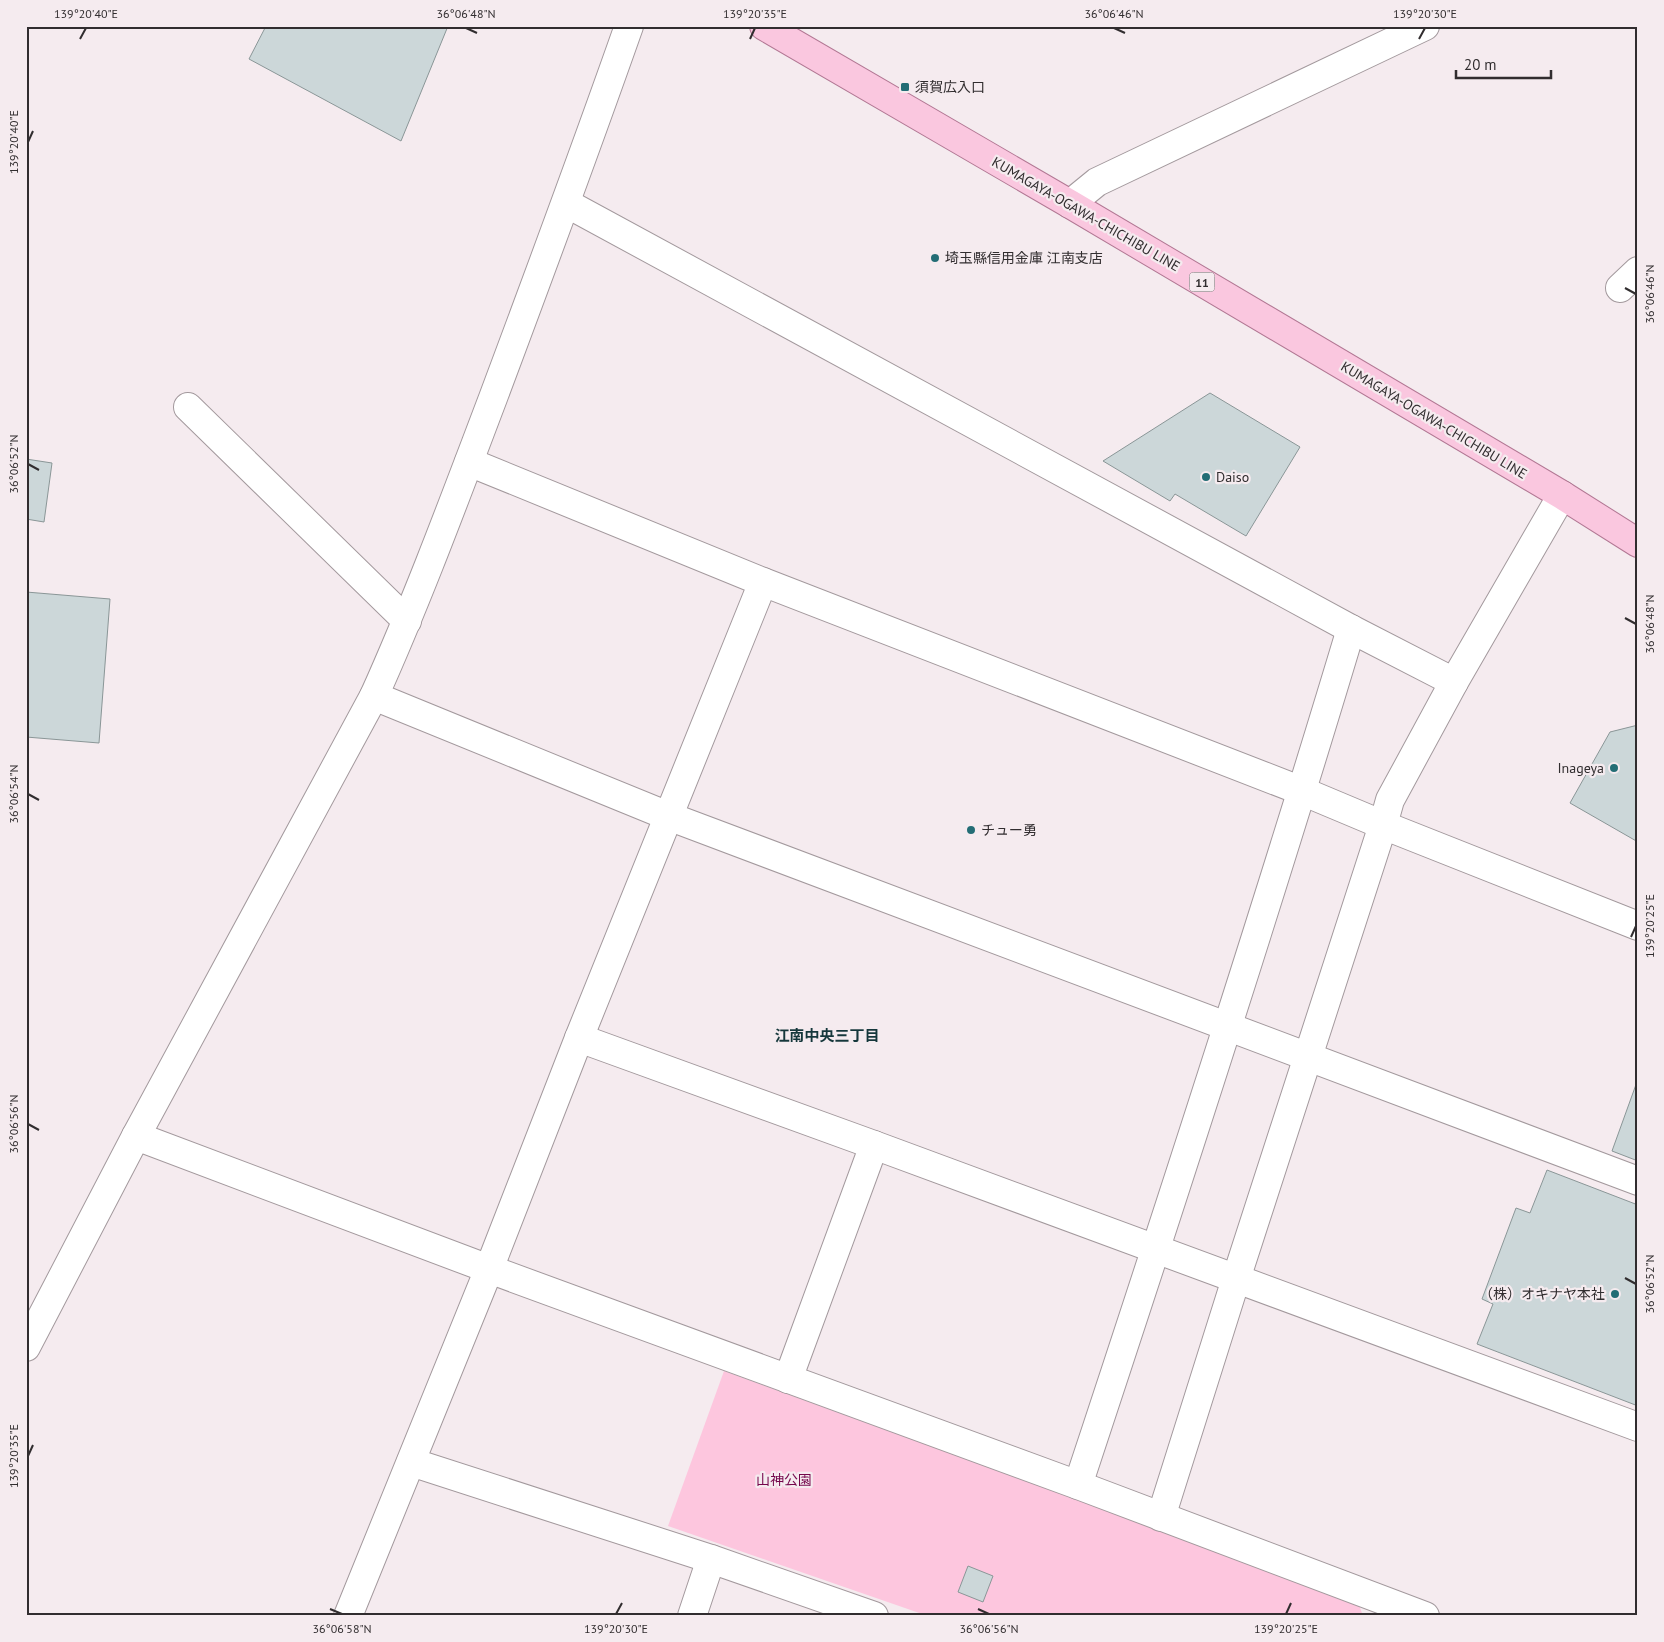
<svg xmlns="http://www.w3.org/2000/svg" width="1664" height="1642" font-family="'PT Sans','Noto Sans JP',sans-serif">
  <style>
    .green { fill: #fdc6de }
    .building { fill: #ccd7d9; stroke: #8a9697 }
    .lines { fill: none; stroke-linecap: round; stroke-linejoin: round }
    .street-casing { stroke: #a3999d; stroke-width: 30 }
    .secondary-casing { stroke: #a3999d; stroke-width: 30 }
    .primary-casing { stroke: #b27894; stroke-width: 30 }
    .street { stroke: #fff; stroke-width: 28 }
    .secondary { stroke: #fff; stroke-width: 28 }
    .primary { stroke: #fac7df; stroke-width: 28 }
    .ticks { fill: none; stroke: #312d2f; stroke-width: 2 }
    .poi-dot { fill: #236d75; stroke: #f5ebef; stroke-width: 2 }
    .labels { text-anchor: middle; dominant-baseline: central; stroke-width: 4.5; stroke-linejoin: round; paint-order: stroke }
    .shield { fill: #f5ebef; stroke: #6c6669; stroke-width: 1 }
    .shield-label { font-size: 12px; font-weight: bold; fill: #312d2f }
    .poi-label { font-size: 14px; fill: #312d2f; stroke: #f5ebef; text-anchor: start }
    .street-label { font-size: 14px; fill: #312d2f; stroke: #f5ebef }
    .park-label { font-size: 14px; fill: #75074c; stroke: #f5ebef }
    .neighbourhood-label { font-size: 15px; font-weight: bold; fill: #15373b; stroke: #f5ebef }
    .neatline { fill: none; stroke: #312d2f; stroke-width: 2 }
    .ticks-label { font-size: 12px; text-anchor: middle; fill: #312d2f }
  </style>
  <rect width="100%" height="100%" fill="#f5ebef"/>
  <!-- green -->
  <path class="green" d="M724,1371L1358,1602L1363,1616H928L668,1526Z"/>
  <!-- building -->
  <g class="building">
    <path d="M266,26H448L401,141L249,59Z"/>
    <path d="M1210,393L1300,447L1246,536L1175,494L1170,501L1103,461Z"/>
    <path d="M26,459L52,463L44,522L26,519Z"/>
    <path d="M26,592L110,599L99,743L26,737Z"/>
    <path d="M1638,725V842L1570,803L1610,732Z"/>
    <path d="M1638,1079V1161L1612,1151Z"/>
    <path d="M1547,1170L1638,1205V1406L1477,1344L1493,1304L1482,1299L1516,1208L1530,1213Z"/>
    <path d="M968,1566L993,1576L983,1602L958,1592Z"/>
  </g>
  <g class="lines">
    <defs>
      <g id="street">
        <path d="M566,203L1351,629L1454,682"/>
        <path d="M1070,204L1097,182L1425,26"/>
        <path d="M1620,288L1638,271"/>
        <path d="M188,407L407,621"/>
        <path d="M469,462L763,582L1302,791L1383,825L1638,926"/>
        <path d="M374,696L668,816L1638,1181"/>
        <path d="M579,1038L874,1145L1638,1427"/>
        <path d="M136,1136L489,1269L1078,1485L1425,1616"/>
        <path d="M788,1379L874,1145"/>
        <path d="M411,1462L711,1559L874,1616"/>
        <path d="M1078,1485C1172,1201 1265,916 1351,629"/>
        <path d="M1161,1517L1236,1279L1383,825L1390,800L1454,682L1562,495"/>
        <path d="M348,1616L489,1269L579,1038L763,582"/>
        <path d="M692,1616L711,1559"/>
      </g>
      <path id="secondary" d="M26,1347L136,1136L374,696C418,598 455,498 493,398C539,275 585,151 629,26"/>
      <path id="primary" d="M764,26L1070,204L1562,495L1638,543"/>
    </defs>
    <!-- street casing -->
    <use href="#street" class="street-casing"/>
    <!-- secondary casing -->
    <use href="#secondary" class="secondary-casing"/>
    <!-- primary casing -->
    <use href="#primary" class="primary-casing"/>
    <!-- street -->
    <use href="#street" class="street"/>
    <!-- secondary -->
    <use href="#secondary" class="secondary"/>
    <!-- primary -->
    <use href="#primary" class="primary"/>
  </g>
  <!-- ticks -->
  <path class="ticks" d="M466,28L477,33M1114,28L1125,33M80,39L86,28M750,39L755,28M1419,39L1425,28M28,142L33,131M1625,288L1636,294M28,464L39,470M1625,618L1636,624M28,794L39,800M1631,937L1636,926M28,1124L39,1130M1625,1278L1636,1284M28,1456L33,1445M330,1609L342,1614M978,1609L989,1614M616,1614L622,1603M1286,1614L1291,1603"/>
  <!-- markers -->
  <g class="poi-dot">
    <rect x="900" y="82" width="10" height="10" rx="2.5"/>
    <circle cx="935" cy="258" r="5"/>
    <circle cx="1206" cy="477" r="5"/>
    <circle cx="1614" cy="768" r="5"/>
    <circle cx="971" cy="830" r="5"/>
    <circle cx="1615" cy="1294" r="5"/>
  </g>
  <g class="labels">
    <!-- shield labels -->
    <rect class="shield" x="1189.5" y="272.5" width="25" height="19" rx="4"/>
    <g class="shield-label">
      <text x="1202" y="282">11</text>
    </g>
    <!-- poi labels -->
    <g class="poi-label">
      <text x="915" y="87">須賀広入口</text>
      <text x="945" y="258">埼玉縣信用金庫 江南支店</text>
      <text x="1216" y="477">Daiso</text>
      <text x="1604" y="768" text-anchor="end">Inageya</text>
      <text x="981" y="830">チュー勇</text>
      <text x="1605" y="1294" text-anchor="end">（株）オキナヤ本社</text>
    </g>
    <!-- street labels -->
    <g class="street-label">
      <text transform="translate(1086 214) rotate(30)">KUMAGAYA-OGAWA-CHICHIBU LINE</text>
      <text transform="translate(1434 420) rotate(31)">KUMAGAYA-OGAWA-CHICHIBU LINE</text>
    </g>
    <!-- park labels -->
    <g class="park-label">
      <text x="784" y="1480">山神公園</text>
    </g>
    <!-- neighbourhood labels -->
    <g class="neighbourhood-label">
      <text x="827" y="1035">江南中央三丁目</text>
    </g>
  </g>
  <!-- border -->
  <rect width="1664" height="1642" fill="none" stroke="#f5ebef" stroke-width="55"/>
  <!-- scale -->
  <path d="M1456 70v8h95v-8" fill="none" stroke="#312d2f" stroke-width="2.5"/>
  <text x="1464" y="70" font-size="15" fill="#312d2f" stroke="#f5ebef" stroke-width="4" paint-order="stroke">20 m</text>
  <rect x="28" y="28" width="1608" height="1586" class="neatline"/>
  <g class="ticks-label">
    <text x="86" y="18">139°20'40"E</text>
    <text x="466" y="18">36°06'48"N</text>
    <text x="755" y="18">139°20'35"E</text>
    <text x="1114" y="18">36°06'46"N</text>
    <text x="1425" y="18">139°20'30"E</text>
    <text transform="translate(14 142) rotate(-90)" y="4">139°20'40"E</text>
    <text transform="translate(1650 294) rotate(-90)" y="4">36°06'46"N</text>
    <text transform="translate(14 464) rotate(-90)" y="4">36°06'52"N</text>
    <text transform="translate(1650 624) rotate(-90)" y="4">36°06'48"N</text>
    <text transform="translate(14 794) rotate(-90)" y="4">36°06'54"N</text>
    <text transform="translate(1650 926) rotate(-90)" y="4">139°20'25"E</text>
    <text transform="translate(14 1124) rotate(-90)" y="4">36°06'56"N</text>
    <text transform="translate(1650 1284) rotate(-90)" y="4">36°06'52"N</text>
    <text transform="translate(14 1456) rotate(-90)" y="4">139°20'35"E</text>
    <text x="342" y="1633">36°06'58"N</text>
    <text x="616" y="1633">139°20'30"E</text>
    <text x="989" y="1633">36°06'56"N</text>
    <text x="1286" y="1633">139°20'25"E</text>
  </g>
</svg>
